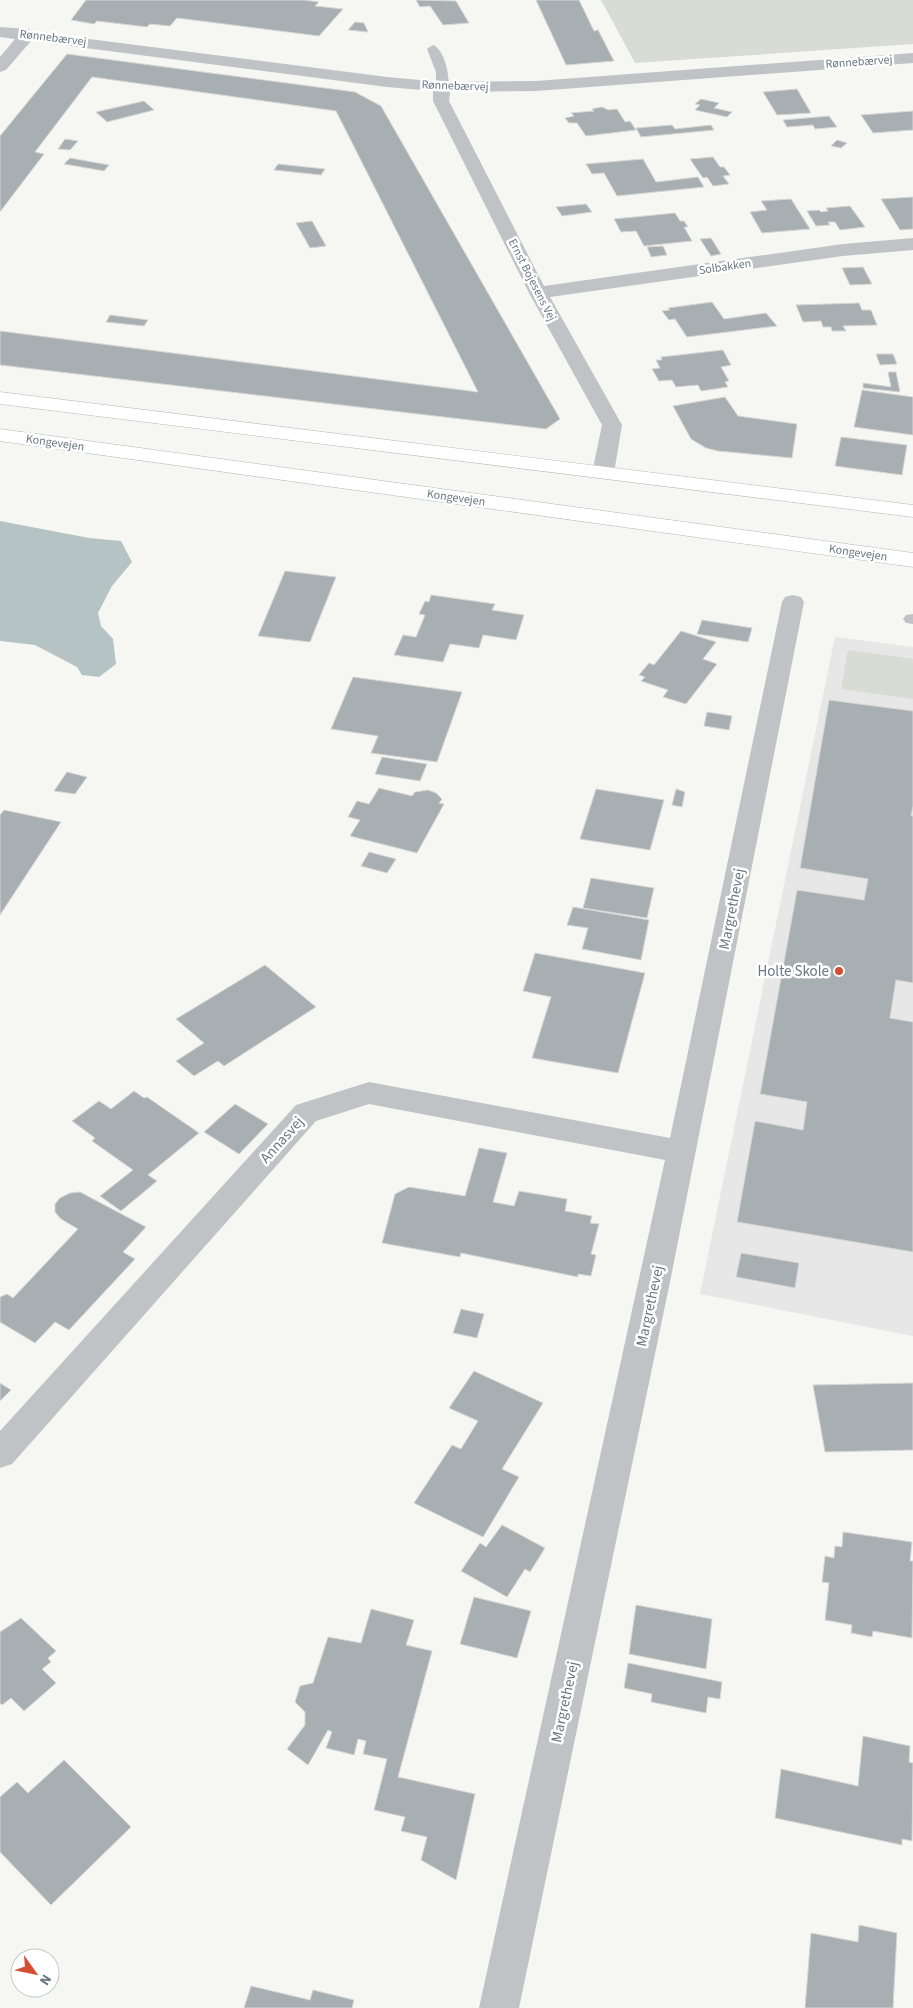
<svg xmlns="http://www.w3.org/2000/svg" width="913" height="2008" font-family="'Source Sans 3',sans-serif">
  <style>
    .built { fill: #e6e7e6 }
    .green { fill: #d8dcd4 }
    .water { fill: #b6c3c5 }
    .building { fill: #a7afb3; stroke: #d7d7d5 }
    .lines { fill: none; stroke-linecap: round; stroke-linejoin: round }
    .secondary-casing { stroke: #b2b7ba; stroke-width: 1 }
    .lane { fill: #bfc3c6; fill-rule: evenodd }
    .street { fill: #bfc3c6; fill-rule: evenodd }
    .secondary { fill: #fff; fill-rule: evenodd }
    .poi-dot { fill: #d34e35; stroke: #fff; stroke-width: 2 }
    .labels { text-anchor: middle; dominant-baseline: central; stroke-width: 5; stroke-linejoin: round; paint-order: stroke }
    .far-street-label { font-size: 12px; fill: #677881; stroke: #fff }
    .street-label { font-size: 15px; fill: #677881; stroke: #fff }
    .poi-label { font-size: 15px; fill: #677881; stroke: #fff; text-anchor: end }
  </style>
  <rect width="100%" height="100%" fill="#f6f6f3"/>
  <!-- built -->
  <path class="built" d="M835,637L913,647V1336L700,1294Z"/>
  <!-- green -->
  <g class="green">
    <path d="M601,0H913V44L635,63Z"/>
    <path d="M848,650L913,659V699L841,689Z"/>
  </g>
  <!-- water -->
  <path class="water" d="M0,521L89,538L121,541L132,562L112,586L98,613L101,626L113,639L116,664L99,677L82,675L77,667L35,645L0,641Z"/>
  <!-- building -->
  <g class="building">
    <path d="M86,0H304L319,2L315,6L343,9L319,36L177,18L170,26L150,24L147,27L97,21L94,24L71,20Z"/>
    <path d="M416,0L456,1L469,23L443,25L430,6L420,7Z"/>
    <path d="M536,0H579L594,31L598,30L614,61L566,65Z"/>
    <path d="M355,22L364,23L368,32L348,30Z"/>
    <path d="M67,54L355,92L381,106L560,419L546,429L0,365V331L478,392L336,111L92,77L35,152L44,154L0,212V136Z"/>
    <path d="M797,89L811,113L777,115L763,92Z"/>
    <path d="M701,99L719,103L714,108L732,112L727,117L695,110L700,105L695,104Z"/>
    <path d="M144,101L154,110L107,122L96,112Z"/>
    <path d="M602,107L608,110L617,109L625,122L630,121L636,130L586,136L577,123H569L565,118L574,116L571,113L594,111L592,109L596,108Z"/>
    <path d="M913,111V130L873,133L861,115Z"/>
    <path d="M829,116L837,127L815,129L813,125L787,127L783,120Z"/>
    <path d="M672,125L675,129L711,125L714,130L641,137L636,128Z"/>
    <path d="M65,139L78,141L70,150L58,149Z"/>
    <path d="M837,140L847,143L841,148L831,146Z"/>
    <path d="M713,157L720,167H724L730,175L723,176L729,184L713,186L707,177L703,178L690,159Z"/>
    <path d="M70,158L109,165L104,171L64,164Z"/>
    <path d="M643,159L656,182L698,177L704,187L617,196L604,173L592,174L586,164Z"/>
    <path d="M278,164L325,169L321,175L274,170Z"/>
    <path d="M913,197V229L900,230L881,199Z"/>
    <path d="M791,199L810,229L762,233L750,212L767,210L761,201Z"/>
    <path d="M586,204L592,212L562,216L556,207Z"/>
    <path d="M850,206L865,227L840,230L835,222H828L830,225L816,226L807,211L819,210L821,212L828,211L826,208Z"/>
    <path d="M675,213L680,221H684L688,227H684L692,241L644,246L636,231L621,232L614,219Z"/>
    <path d="M312,221L326,246L310,248L296,223Z"/>
    <path d="M711,238L721,254L711,256L700,239Z"/>
    <path d="M663,246L667,255L651,257L647,247Z"/>
    <path d="M863,267L872,284L850,285L842,268Z"/>
    <path d="M712,302L724,319L766,313L777,326L687,337L675,319L669,320L662,311L670,310L668,308Z"/>
    <path d="M859,303L862,310H871L877,325L843,326L846,331H832L831,327H823L821,321L803,322L796,305Z"/>
    <path d="M110,315L148,320L144,326L106,322Z"/>
    <path d="M723,350L731,365L721,367L729,381L725,382L728,387L701,391L698,385L676,387L672,380L659,381L652,369L660,368L656,360H662L661,357Z"/>
    <path d="M876,354H893L897,364L880,365Z"/>
    <path d="M888,372H896L900,392L863,388V383L891,387Z"/>
    <path d="M862,390L913,397V435L854,427Z"/>
    <path d="M725,397L738,416L797,424L792,458L718,451L706,448L691,439L673,406Z"/>
    <path d="M841,437L907,445L902,475L835,466Z"/>
    <path d="M285,571L336,577L310,642L258,636Z"/>
    <path d="M431,595L495,604L492,610L524,615L516,640L483,635L479,648L450,644L443,662L394,655L403,635L416,637L425,615L419,614L425,601L429,602Z"/>
    <path d="M702,620L752,628L748,642L697,634Z"/>
    <path d="M681,631L716,642L703,659L717,664L686,704L663,697L668,690L641,681L645,677L639,675L649,663L654,665Z"/>
    <path d="M353,677L462,692L437,762L371,753L378,736L331,729Z"/>
    <path d="M829,700L913,711V806L911,816H913V983L896,980L890,1018L913,1022V1252L737,1222L755,1121L803,1130L807,1102L760,1094L797,890L864,900L868,879L800,868Z"/>
    <path d="M707,712L732,716L729,730L704,726Z"/>
    <path d="M382,757L427,764L420,781L375,774Z"/>
    <path d="M67,772L87,777L75,794L54,791Z"/>
    <path d="M379,788L412,796L415,792L428,790L436,793L442,799L439,803L444,804L417,853L350,836L360,820L348,817L357,801L369,804Z"/>
    <path d="M596,789L664,800L650,850L580,839Z"/>
    <path d="M676,789L685,792L682,807L672,805Z"/>
    <path d="M4,810L61,822L0,915V815Z"/>
    <path d="M369,852L396,859L387,873L361,866Z"/>
    <path d="M591,878L654,888L647,918L583,908Z"/>
    <path d="M573,907L649,920L641,960L582,949L588,928L567,925Z"/>
    <path d="M535,953L645,973L618,1073L532,1058L551,997L523,991Z"/>
    <path d="M265,965L316,1007L224,1066L218,1061L194,1076L176,1061L204,1043L176,1019Z"/>
    <path d="M134,1091L144,1098L147,1097L199,1133L148,1175L157,1181L121,1211L100,1196L133,1170L92,1141L95,1138L72,1121L99,1101L111,1109Z"/>
    <path d="M235,1104L268,1124L239,1154L204,1132Z"/>
    <path d="M479,1148L507,1153L493,1202L514,1206L519,1191L567,1199L565,1211L592,1216L590,1223L599,1224L591,1254L596,1255L591,1276L578,1274V1277L461,1253L460,1257L382,1243L395,1194L409,1187L465,1196Z"/>
    <path d="M80,1192L146,1227L123,1252L135,1259L69,1330L55,1322L35,1343L0,1322V1297L7,1294L13,1298L78,1229L61,1219L55,1212V1204L60,1198L70,1193Z"/>
    <path d="M741,1253L799,1263L795,1288L736,1277Z"/>
    <path d="M461,1309L484,1314L477,1338L453,1333Z"/>
    <path d="M474,1371L543,1403L502,1469L519,1477L483,1537L414,1503L452,1445L461,1449L478,1421L449,1408Z"/>
    <path d="M0,1383L11,1390L0,1401Z"/>
    <path d="M913,1383V1450L825,1452L813,1385Z"/>
    <path d="M502,1525L545,1548L530,1572L525,1569L507,1597L461,1571L480,1543L486,1547Z"/>
    <path d="M843,1532L912,1542L910,1561H913L912,1638L873,1631L872,1637L851,1633L852,1625L825,1620L829,1583L822,1582L825,1556L834,1558L835,1546L842,1547Z"/>
    <path d="M474,1597L531,1611L517,1658L460,1644Z"/>
    <path d="M636,1605L712,1619L706,1669L629,1654Z"/>
    <path d="M371,1609L414,1620L406,1645L432,1651L398,1777L475,1794L456,1880L421,1860L427,1837L401,1831L405,1817L374,1810L387,1759L363,1754L366,1741L358,1739L354,1755L326,1748L332,1732L328,1730L308,1765L287,1749L305,1725V1712L295,1702L300,1686L313,1683L328,1637L361,1643Z"/>
    <path d="M21,1618L56,1651L48,1658L51,1662L42,1669L56,1683L24,1711L11,1698L2,1705L0,1703V1632Z"/>
    <path d="M628,1663L722,1682L720,1699L708,1697L706,1713L651,1702L652,1694L624,1688Z"/>
    <path d="M863,1736L910,1746L909,1762L913,1763L912,1841L902,1839V1845L775,1818L781,1769L858,1786Z"/>
    <path d="M64,1760L131,1827L51,1905L0,1852V1797L17,1782L28,1793Z"/>
    <path d="M859,1925L897,1933L893,2008H805L811,1933L858,1942Z"/>
    <path d="M251,1986L310,2000L313,1990L354,2000L352,2008H244Z"/>
  </g>
  <g class="lines">
    <defs>
      <g id="secondary">
        <path d="M0,392L913,505V517L0,404Z"/>
        <path d="M0,429L913,553V567L0,441Z"/>
      </g>
    </defs>
    <!-- secondary casing -->
    <use href="#secondary" class="secondary-casing"/>
    <!-- lane -->
    <g class="lane">
      <path d="M433,45C444,48 452,80 447,90H437L436,87V72L427,49Z"/>
      <path d="M913,614V624L906,623L903,619L906,615Z"/>
    </g>
    <!-- street -->
    <g class="street">
      <path d="M0,27L28,29L34,32L387,77L442,82L536,81L913,53V63L536,91L450,92L449,101L544,286L843,244L913,238V250L843,256L550,297L622,425L614,473L610,477L603,479L596,477L592,473L602,425L529,293L433,101V91L387,87L31,41L6,70L0,72V57L15,39L0,37Z"/>
      <path d="M793,595L801,597L804,602L671,1277L519,2008H479L665,1160L369,1104L316,1121L12,1464L0,1468V1431L296,1105L369,1082L670,1138L782,602L785,597Z"/>
    </g>
    <!-- secondary -->
    <use href="#secondary" class="secondary"/>
  </g>
  <!-- markers -->
  <circle class="poi-dot" cx="839" cy="971" r="5"/>
  <g class="labels">
    <!-- far-street labels -->
    <g class="far-street-label">
      <text transform="translate(53 38) rotate(7)">Rønnebærvej</text>
      <text transform="translate(859 62) rotate(-4)">Rønnebærvej</text>
      <text transform="translate(455 86) rotate(2)">Rønnebærvej</text>
      <text transform="translate(725 267) rotate(-8)">Solbakken</text>
      <text transform="translate(532 280) rotate(63)">Ernst Bojesens Vej</text>
      <text transform="translate(55 443) rotate(8)">Kongevejen</text>
      <text transform="translate(456 498) rotate(8)">Kongevejen</text>
      <text transform="translate(858 553) rotate(8)">Kongevejen</text>
    </g>
    <!-- street labels -->
    <g class="street-label">
      <text transform="translate(732 909) rotate(-79)">Margrethevej</text>
      <text transform="translate(282 1140) rotate(-48)">Annasvej</text>
      <text transform="translate(650 1306) rotate(-78)">Margrethevej</text>
      <text transform="translate(565 1702) rotate(-78)">Margrethevej</text>
    </g>
    <!-- poi labels -->
    <g class="poi-label">
      <text x="829" y="971">Holte Skole</text>
    </g>
  </g>
  <!-- north arrow -->
  <g transform="translate(35 1973) rotate(123)"><circle r="24" fill="#ffffff" stroke="#c2c9cd"/>
  <path d="M0-4L9 19L0 12L-9 19Z" fill="#d34e35"/>
  <text y="-8" font-size="14" font-weight="bold" text-anchor="middle" fill="#677881">N</text>
  </g>
</svg>
